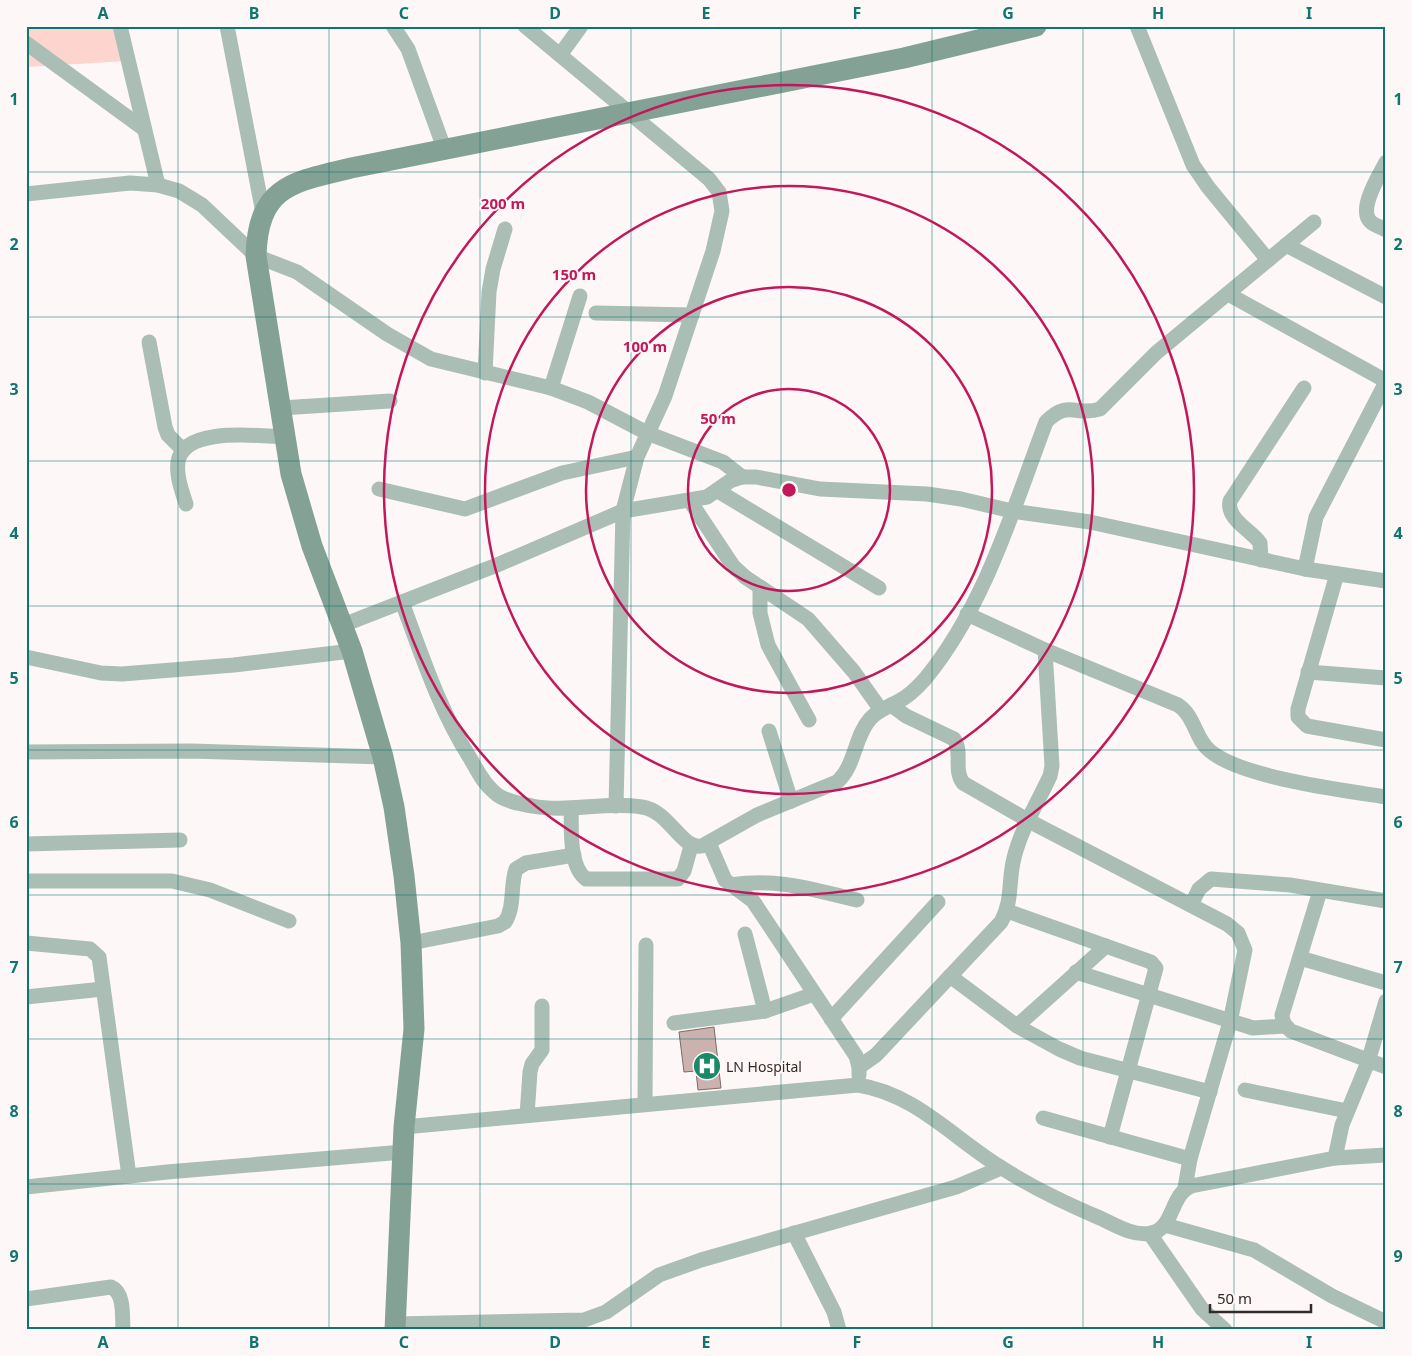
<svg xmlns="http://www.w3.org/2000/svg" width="1412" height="1356" font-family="'Noto Sans',sans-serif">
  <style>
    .grass { fill: #fed4ce }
    .building { fill: #cbb2af; stroke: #7f6965 }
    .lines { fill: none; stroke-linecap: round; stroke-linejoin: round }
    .street { stroke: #aabeb6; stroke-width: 15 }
    .secondary { stroke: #84a195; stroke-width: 21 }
    .grid { fill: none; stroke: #0f766e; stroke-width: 1; stroke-opacity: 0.55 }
    .ring { fill: none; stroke: #c2185b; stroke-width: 2.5 }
    .labels { text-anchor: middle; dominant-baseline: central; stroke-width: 4; stroke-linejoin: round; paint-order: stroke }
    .poi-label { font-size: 14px; fill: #342a29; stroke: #fdf8f7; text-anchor: start }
    .centre { fill: #c2185b; stroke: #fdf8f7; stroke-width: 2.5 }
    .ring-label { font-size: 15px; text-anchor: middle; font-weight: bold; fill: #c2185b; stroke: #fdf8f7; stroke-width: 4; stroke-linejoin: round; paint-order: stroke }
    .neatline { fill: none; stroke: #0f766e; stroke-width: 2 }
    .grid-label { font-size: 16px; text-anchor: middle; font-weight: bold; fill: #0f766e }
  </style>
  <rect width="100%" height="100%" fill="#fdf8f7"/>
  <!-- grass -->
  <path class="grass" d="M26,26H122L127,61L26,67Z"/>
  <!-- building -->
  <path class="building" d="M714,1027L721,1088L698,1090L696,1071L684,1072L679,1032Z"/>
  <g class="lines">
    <!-- street -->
    <g class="street">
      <path d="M120,26L158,185"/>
      <path d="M227,26L263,213"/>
      <path d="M393,26L408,49L444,148"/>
      <path d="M525,26L709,179L719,192L722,211L713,251L665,396L637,457L623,511L616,806"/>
      <path d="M1137,26L1193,165L1208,187L1268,260"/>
      <path d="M26,43L144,129"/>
      <path d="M560,55L581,26"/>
      <path d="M1386,162C1379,176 1356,211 1372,223C1376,226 1381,227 1386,230"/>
      <path d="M26,194L130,183L158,185L179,191L202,205L256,256L297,272L387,334L431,359L551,388L588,402L647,433L723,462L742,477"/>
      <path d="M1286,245L1386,297"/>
      <path d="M1228,294L1386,381"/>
      <path d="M596,313L692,315"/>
      <path d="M149,342L165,427L168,435L183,450"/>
      <path d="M485,373L489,292L493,269L505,229"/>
      <path d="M551,388L580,296"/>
      <path d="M281,408L390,401"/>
      <path d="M379,489L465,509L562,473L637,457"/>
      <path d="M718,491L879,588"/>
      <path d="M690,501L733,566L745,577L808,619L854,672L881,710"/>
      <path d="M186,504C182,491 176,476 178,462C183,426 259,436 285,437"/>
      <path d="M1261,560L1260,543C1251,530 1226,519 1230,501L1304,388"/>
      <path d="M1305,569L1316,517L1386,382"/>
      <path d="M1337,574L1298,709V717L1307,726L1386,740"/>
      <path d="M760,587V613L768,645L809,720"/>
      <path d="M402,602C422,656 439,709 470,758C477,770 483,783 494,792C503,801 520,804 532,806C568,813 606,801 642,807C670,811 681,850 702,846L757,815L837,782C856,765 854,737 870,719C878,710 889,707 899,701C909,696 917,688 925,679C985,606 1013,509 1046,422C1068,399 1077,417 1100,409L1156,353L1314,222"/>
      <path d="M967,614L1045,650L1178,705C1195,716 1195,739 1210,751C1243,778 1342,790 1386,797"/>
      <path d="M343,625L497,565L623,511L707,497L730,481L742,477H756L820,489L927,494L961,499L1012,511L1090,522L1305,569L1386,581"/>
      <path d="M26,657L101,673L122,674L234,665L352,651"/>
      <path d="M1308,672L1386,678"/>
      <path d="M891,705L906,716L954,739C963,752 953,769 963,783L1029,821L1227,924L1238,933L1245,950L1230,1022L1190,1159L1185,1188"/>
      <path d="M769,731L791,801"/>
      <path d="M26,752L191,751L383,757"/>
      <path d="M571,808C572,828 568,865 586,879H678L684,871L691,846"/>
      <path d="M709,843L725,880L753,901L856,1056L859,1067V1075"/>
      <path d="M26,844L180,840"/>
      <path d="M26,881H172L210,890L289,921"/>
      <path d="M730,885C779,878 810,889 857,900"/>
      <path d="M1320,891L1282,1015C1283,1023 1285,1026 1291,1031L1386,1067"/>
      <path d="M1191,905L1199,889L1211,879L1290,885L1386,901"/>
      <path d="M1007,911L1151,962L1156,968L1110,1137"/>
      <path d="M745,934L765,1011"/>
      <path d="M26,943L90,949L99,957L129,1176"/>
      <path d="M411,943L498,926L505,922C515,907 510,886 516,869L526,863L574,855"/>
      <path d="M1300,958L1386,983"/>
      <path d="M1076,972L1253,1028L1285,1026"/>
      <path d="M950,976L1017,1026L1059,1049L1080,1058L1210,1092"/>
      <path d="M26,997L103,989"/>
      <path d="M831,1019L938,902"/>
      <path d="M674,1023L765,1011L814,994"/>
      <path d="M1017,1026L1106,946"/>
      <path d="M859,1067L876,1055L1001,922C1013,901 1008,880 1014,858C1021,829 1038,802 1050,776L1052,766L1045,650"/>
      <path d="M1245,1090L1347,1111"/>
      <path d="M645,1104L646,945"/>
      <path d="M527,1115L530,1072L532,1064L542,1050V1006"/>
      <path d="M1043,1118L1190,1159"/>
      <path d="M404,1127L858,1085C916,1094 954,1139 1002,1168C1033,1188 1067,1204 1100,1218C1115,1225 1134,1237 1151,1233C1174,1229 1170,1195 1191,1186L1335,1158L1386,1155"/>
      <path d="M1335,1158L1342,1125L1368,1062L1386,1001"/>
      <path d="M26,1187L167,1172L403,1152"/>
      <path d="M1165,1225L1254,1250L1332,1296L1386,1322"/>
      <path d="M794,1233L834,1312L839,1330"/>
      <path d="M1150,1234L1202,1309L1225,1330"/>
      <path d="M26,1299L111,1287C125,1293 122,1317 123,1330"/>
      <path d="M396,1324L584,1320L606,1312L659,1275L701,1260L956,1187L1001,1168"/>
    </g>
    <!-- secondary -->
    <path class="secondary" d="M395,1330L404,1127L414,1029L411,943L404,876L394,807L383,757L352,651L312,546L291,474L256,256C258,186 292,182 351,168L904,58L1036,26"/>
  </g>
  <!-- grid -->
  <path class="grid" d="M178,26V1330M329,26V1330M480,26V1330M631,26V1330M781,26V1330M932,26V1330M1083,26V1330M1234,26V1330M26,172H1386M26,317H1386M26,461H1386M26,606H1386M26,750H1386M26,895H1386M26,1039H1386M26,1184H1386"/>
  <!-- distance rings -->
  <g class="ring">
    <circle cx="789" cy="490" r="101"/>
    <circle cx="789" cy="490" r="203"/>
    <circle cx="789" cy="490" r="304"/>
    <circle cx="789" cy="490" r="405"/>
  </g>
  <!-- icons -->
  <defs>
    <symbol id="hospital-disc" viewBox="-11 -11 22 22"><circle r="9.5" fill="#198968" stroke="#fdf8f7"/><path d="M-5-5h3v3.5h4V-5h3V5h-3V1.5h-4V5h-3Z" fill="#fff"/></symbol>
  </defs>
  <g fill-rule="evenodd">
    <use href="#hospital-disc" x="691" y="1050" width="32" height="32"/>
  </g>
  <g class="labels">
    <!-- poi labels -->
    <g class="poi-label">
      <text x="726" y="1066">LN Hospital</text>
    </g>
  </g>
  <circle cx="789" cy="490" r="8" class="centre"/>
  <g class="ring-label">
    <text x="503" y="209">200 m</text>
    <text x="574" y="280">150 m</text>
    <text x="645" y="352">100 m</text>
    <text x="718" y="424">50 m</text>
  </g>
  <!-- border -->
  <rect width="1412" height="1356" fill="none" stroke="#fdf8f7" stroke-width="55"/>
  <!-- scale -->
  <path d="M1210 1304v8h101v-8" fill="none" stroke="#342a29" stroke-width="2.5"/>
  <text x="1217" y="1304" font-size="15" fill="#342a29" stroke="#fdf8f7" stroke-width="4" paint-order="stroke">50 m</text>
  <rect x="28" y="28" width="1356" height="1300" class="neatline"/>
  <g class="grid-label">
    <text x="103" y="19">A</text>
    <text x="254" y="19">B</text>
    <text x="404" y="19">C</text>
    <text x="555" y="19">D</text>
    <text x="706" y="19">E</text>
    <text x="857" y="19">F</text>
    <text x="1008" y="19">G</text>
    <text x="1158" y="19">H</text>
    <text x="1309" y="19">I</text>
    <text x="14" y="105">1</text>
    <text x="1398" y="105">1</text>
    <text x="14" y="250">2</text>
    <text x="1398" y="250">2</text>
    <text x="14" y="395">3</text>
    <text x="1398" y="395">3</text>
    <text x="14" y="539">4</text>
    <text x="1398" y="539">4</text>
    <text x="14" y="684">5</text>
    <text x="1398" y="684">5</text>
    <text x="14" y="828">6</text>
    <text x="1398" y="828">6</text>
    <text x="14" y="973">7</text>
    <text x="1398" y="973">7</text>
    <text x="14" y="1117">8</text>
    <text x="1398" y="1117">8</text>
    <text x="14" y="1262">9</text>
    <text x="1398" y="1262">9</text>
    <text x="103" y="1348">A</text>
    <text x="254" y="1348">B</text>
    <text x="404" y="1348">C</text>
    <text x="555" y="1348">D</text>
    <text x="706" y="1348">E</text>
    <text x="857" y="1348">F</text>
    <text x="1008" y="1348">G</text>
    <text x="1158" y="1348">H</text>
    <text x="1309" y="1348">I</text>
  </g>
</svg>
